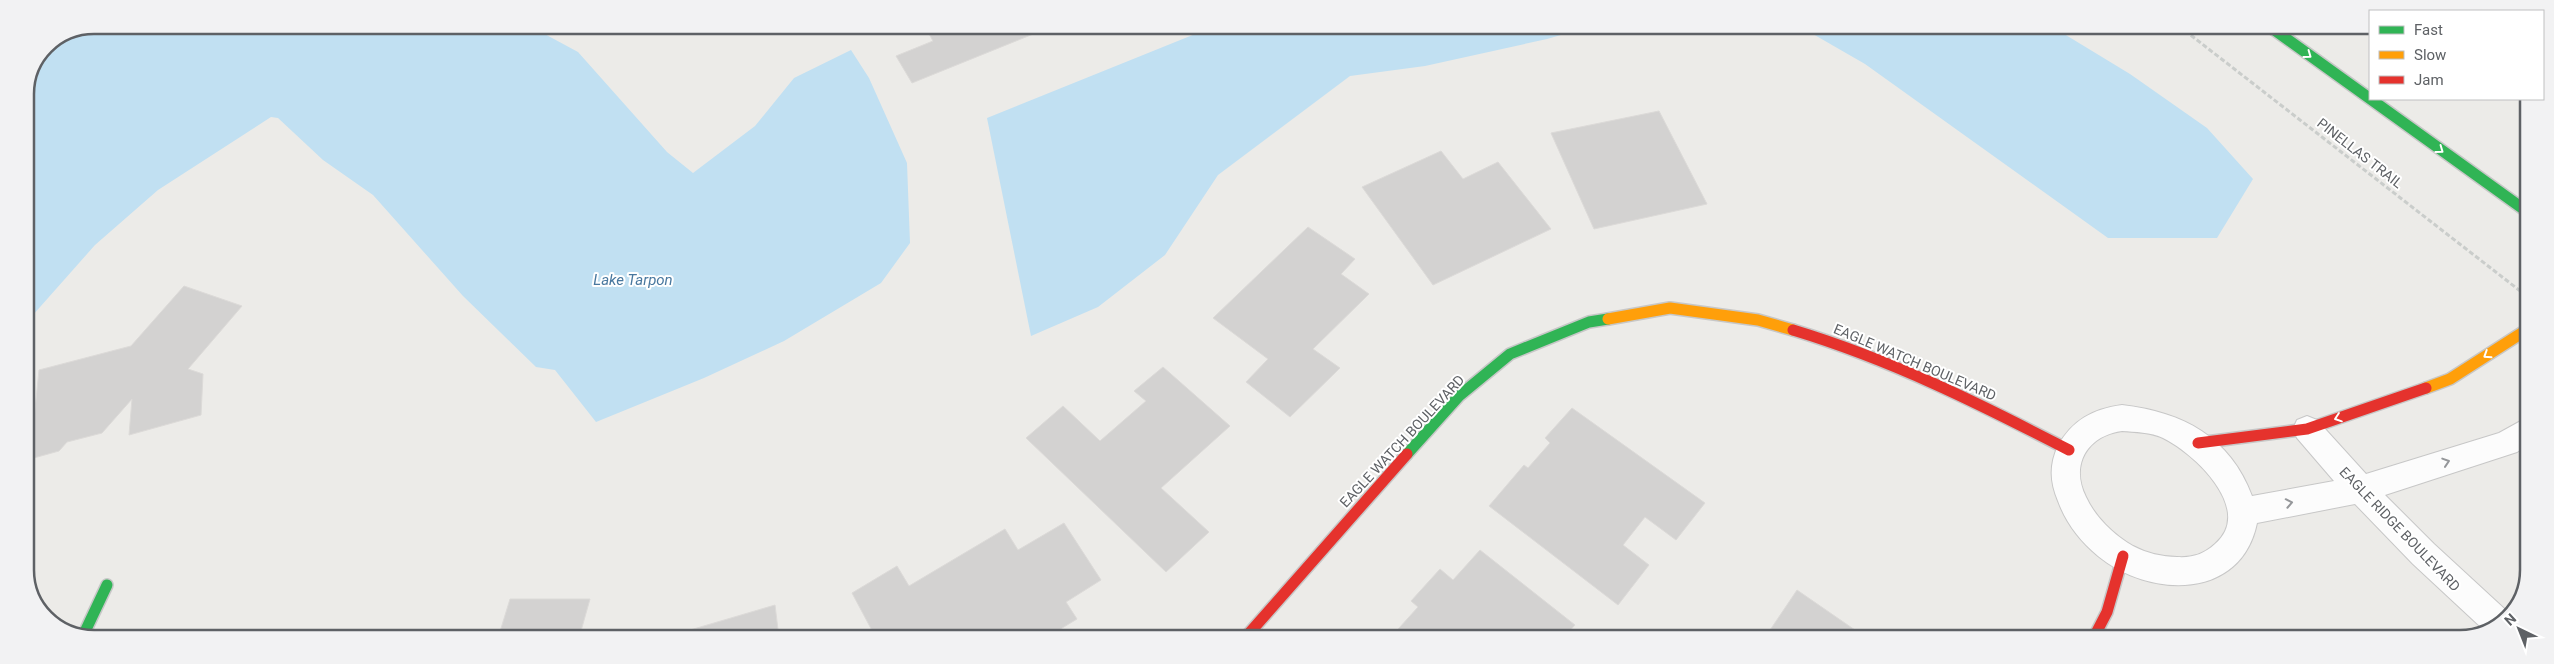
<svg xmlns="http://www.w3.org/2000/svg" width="2554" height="664" font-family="Roboto,sans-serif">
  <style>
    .water { fill: #c1e0f2 }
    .building { fill: #d3d2d1; stroke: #dcdad8 }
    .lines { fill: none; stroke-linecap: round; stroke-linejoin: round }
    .street-casing { stroke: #c7c7c7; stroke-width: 2 }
    .fast-casing { stroke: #c7c7c7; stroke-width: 14 }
    .slow-casing { stroke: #c7c7c7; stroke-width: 14 }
    .jam-casing { stroke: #c7c7c7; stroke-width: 14 }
    .path { stroke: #cacdcb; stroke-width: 3; stroke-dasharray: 5 2.5; stroke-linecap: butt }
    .street { fill: #fcfcfc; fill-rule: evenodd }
    .fast { stroke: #30b455; stroke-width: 11 }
    .slow { stroke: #ff9f0a; stroke-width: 11 }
    .jam { stroke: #e5322d; stroke-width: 11 }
    .oneway { stroke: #fff }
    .oneway2 { stroke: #95979a }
    .labels { text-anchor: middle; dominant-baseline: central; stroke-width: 4; stroke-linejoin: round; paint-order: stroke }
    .street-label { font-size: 14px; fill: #5e6165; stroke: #fff }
    .water-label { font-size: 15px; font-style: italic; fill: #49789f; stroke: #fff }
    .rim { fill: none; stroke: #5e6165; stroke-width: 2.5 }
  </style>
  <rect width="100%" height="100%" fill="#ecebe8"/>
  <!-- water -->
  <g class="water">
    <path d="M93,25H528L578,52L667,152L693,173L755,126L794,78L851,50L869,78L907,163L910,243L881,283L784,341L704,378L596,422L555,370L536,367L463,296L373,195L323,160L278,118L271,117L158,190L95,245L25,324V93L45,45Z"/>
    <path d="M1215,26H1592L1547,39L1425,66L1350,76L1218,175L1165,255L1098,307L1031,336L987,118Z"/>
    <path d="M1799,26H2051L2130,74L2207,128L2253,179L2217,238H2108L1865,64Z"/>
  </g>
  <!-- building -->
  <g class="building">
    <path d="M924,25L1053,26L912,83L896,56L933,41Z"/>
    <path d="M1659,111L1707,204L1594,229L1551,133Z"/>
    <path d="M1441,151L1463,179L1498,162L1551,229L1433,285L1362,187Z"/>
    <path d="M1308,227L1355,259L1341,274L1369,294L1313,349L1340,368L1290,417L1246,382L1268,359L1213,318Z"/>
    <path d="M184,286L242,306L188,369L203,374L201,415L129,435L132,399L102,433L67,442L59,451L30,459L39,370L131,346Z"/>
    <path d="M1163,367L1230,426L1161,488L1209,532L1166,572L1026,438L1063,406L1100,441L1146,401L1134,391Z"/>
    <path d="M1572,408L1705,503L1676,540L1645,517L1623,545L1649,565L1618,605L1489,506L1524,465L1528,468L1550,443L1545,438Z"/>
    <path d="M1064,523L1101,580L1066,602L1077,619L1049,636L1050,638H876L852,593L897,566L909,586L1005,529L1018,550Z"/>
    <path d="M1480,550L1575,625L1563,638H1390L1418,607L1411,601L1440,569L1453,580Z"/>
    <path d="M1797,590L1868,639H1764Z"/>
    <path d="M510,599H590L579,638H498Z"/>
    <path d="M775,605L779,638H663Z"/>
    <path d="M214,631L267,635L266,638H211Z"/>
  </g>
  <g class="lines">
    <defs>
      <path id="street" d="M2122,405C2183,412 2230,437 2252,496L2334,481L2297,438L2293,429L2297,420L2307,416L2317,420L2366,474L2499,433L2528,417V445L2517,452L2385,495L2434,544L2510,614L2505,622L2484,630L2413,564L2355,504L2257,523C2241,601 2149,598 2098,556C2080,541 2066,523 2058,501C2050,482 2049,465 2058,446C2072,420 2093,409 2122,405ZM2122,431C2135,432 2151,432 2163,438C2194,453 2255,510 2215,544C2204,554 2193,558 2177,557C2163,557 2146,553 2133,546C2114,535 2095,517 2086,497C2070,465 2087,436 2122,431Z"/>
      <g id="fast">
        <path d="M2269,26L2529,213"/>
        <path d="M1407,454L1459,396L1510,354L1589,322L1608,319"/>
        <path d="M82,638L107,585"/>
      </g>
      <g id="slow">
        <path d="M1608,319L1670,308L1758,320L1793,330"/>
        <path d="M2426,388L2450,379L2528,329"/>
      </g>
      <g id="jam">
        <path d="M1793,330C1892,360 1978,403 2069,450"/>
        <path d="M2198,443L2307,429L2426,388"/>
        <path d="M1245,638L1407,454"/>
        <path d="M2093,639L2107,612L2123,556"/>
      </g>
    </defs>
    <!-- street casing -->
    <use href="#street" class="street-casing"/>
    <!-- fast casing -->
    <use href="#fast" class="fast-casing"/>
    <!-- slow casing -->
    <use href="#slow" class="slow-casing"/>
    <!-- jam casing -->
    <use href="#jam" class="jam-casing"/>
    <!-- path -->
    <path class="path" d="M2179,26L2528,297"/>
    <!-- street -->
    <use href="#street" class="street"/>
    <!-- fast -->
    <use href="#fast" class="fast"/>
    <!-- slow -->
    <use href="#slow" class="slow"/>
    <!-- jam -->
    <use href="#jam" class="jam"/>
  </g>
  <!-- one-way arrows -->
  <defs><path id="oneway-chevron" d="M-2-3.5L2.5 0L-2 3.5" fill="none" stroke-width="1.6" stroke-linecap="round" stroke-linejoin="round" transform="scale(1.25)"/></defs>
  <g class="oneway">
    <use href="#oneway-chevron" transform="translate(2308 55) rotate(36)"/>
    <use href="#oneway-chevron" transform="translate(2440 150) rotate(36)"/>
    <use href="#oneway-chevron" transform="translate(2487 355) rotate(147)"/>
    <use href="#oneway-chevron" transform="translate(2338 418) rotate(161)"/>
  </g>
  <g class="oneway2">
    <use href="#oneway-chevron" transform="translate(2446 462) rotate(-18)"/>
    <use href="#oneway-chevron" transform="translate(2289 503) rotate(-11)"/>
  </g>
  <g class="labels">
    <!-- street labels -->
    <g class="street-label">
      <text transform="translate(2360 153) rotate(38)">PINELLAS TRAIL</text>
      <text transform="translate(1915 362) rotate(23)">EAGLE WATCH BOULEVARD</text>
      <text transform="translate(1402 441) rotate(-47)">EAGLE WATCH BOULEVARD</text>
      <text transform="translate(2400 529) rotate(46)">EAGLE RIDGE BOULEVARD</text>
    </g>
    <!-- water labels -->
    <g class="water-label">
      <text x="633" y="280">Lake Tarpon</text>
    </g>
  </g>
  <!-- crop -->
  <path d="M0 0H2554V664H0ZM94 34H2460A60 60 0 0 1 2520 94V570A60 60 0 0 1 2460 630H94A60 60 0 0 1 34 570V94A60 60 0 0 1 94 34Z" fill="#f2f2f3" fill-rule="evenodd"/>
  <path class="rim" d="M94 34H2460A60 60 0 0 1 2520 94V570A60 60 0 0 1 2460 630H94A60 60 0 0 1 34 570V94A60 60 0 0 1 94 34Z"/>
  <!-- legend -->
  <rect x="2369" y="10" width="175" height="90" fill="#ffffff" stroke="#bfc0c1"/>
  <rect x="2379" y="26" width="25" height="8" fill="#30b455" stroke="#bfc0c1"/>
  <text x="2414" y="35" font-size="15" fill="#5e6165">Fast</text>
  <rect x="2379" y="51" width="25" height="8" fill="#ff9f0a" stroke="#bfc0c1"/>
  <text x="2414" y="60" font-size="15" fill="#5e6165">Slow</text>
  <rect x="2379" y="76" width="25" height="8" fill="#e5322d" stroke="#bfc0c1"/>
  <text x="2414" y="85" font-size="15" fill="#5e6165">Jam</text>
  <!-- north arrow -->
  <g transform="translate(2519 629) rotate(317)" stroke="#ffffff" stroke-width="4" paint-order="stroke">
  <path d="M0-4L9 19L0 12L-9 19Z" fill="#5e6165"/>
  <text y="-8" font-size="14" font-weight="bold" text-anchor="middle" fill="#5e6165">N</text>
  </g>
</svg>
